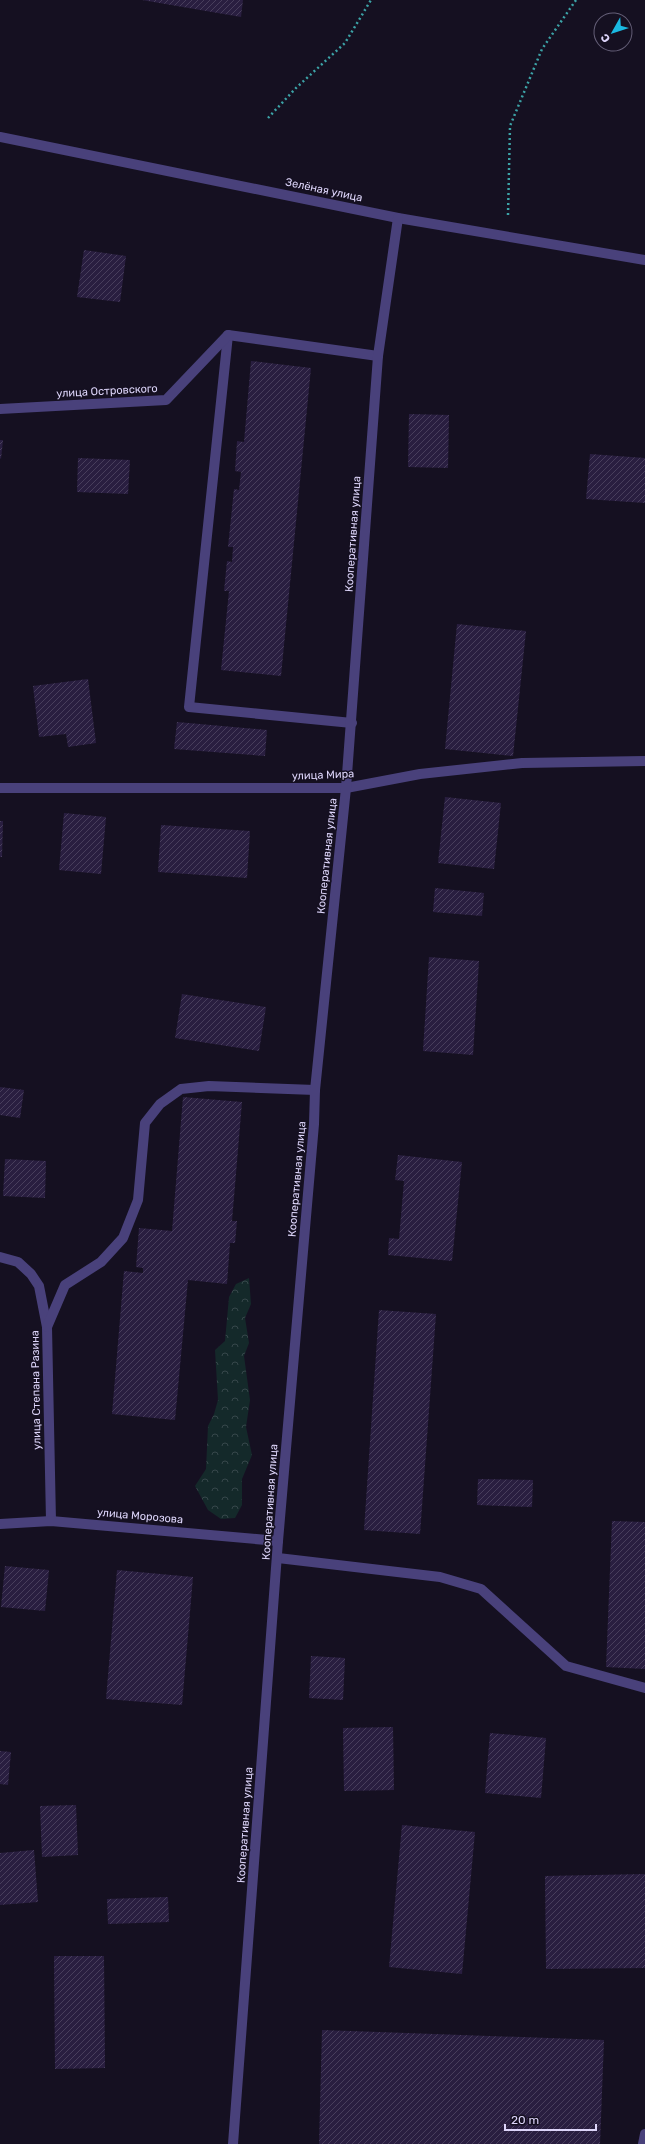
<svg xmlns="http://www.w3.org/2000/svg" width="645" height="2144" font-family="Rubik,sans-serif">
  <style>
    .forest { fill: url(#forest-crowns) }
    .building { fill: url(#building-hatch) }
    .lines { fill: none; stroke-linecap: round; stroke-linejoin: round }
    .path { stroke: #3ca3a7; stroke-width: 2.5; stroke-dasharray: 2 3; stroke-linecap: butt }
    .minor { stroke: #49417b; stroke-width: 10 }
    .labels { text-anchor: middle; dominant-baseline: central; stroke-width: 3; stroke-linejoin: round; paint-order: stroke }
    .street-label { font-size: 11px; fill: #ddd5fa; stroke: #151021 }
  </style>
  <defs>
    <pattern id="forest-crowns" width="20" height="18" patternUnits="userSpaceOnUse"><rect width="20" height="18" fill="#14292a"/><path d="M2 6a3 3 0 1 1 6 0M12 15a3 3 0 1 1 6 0" fill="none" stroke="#36474a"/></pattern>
    <pattern id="building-hatch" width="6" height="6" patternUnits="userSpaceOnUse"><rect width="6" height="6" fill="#291e40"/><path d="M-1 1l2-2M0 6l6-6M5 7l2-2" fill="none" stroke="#483e5c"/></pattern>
  </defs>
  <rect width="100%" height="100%" fill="#151021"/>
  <!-- forest -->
  <path class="forest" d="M249,1278L251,1304L245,1318L249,1343L244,1356L250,1400L246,1427L252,1455L242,1479V1505L235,1518L221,1519L208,1510L195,1486L206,1469L208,1426L214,1414L218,1400L215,1350L225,1341L229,1297L236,1284Z"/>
  <!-- building -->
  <g class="building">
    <path d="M142,0H243L241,17Z"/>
    <path d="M84,250L126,256L120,302L77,297Z"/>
    <path d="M251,361L311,368L281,676L221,670L229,591H224L227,561L232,562L233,547H228L234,489L239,490L241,472L235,471L237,441L244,442Z"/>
    <path d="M409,414L449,415L448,468L408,467Z"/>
    <path d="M0,440H3L1,459L0,458Z"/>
    <path d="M590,454L645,458V503L586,499Z"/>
    <path d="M78,458L130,460L128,494L77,492Z"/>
    <path d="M457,624L526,631L513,756L445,749Z"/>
    <path d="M88,679L96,743L68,747L66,734L39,737L33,686Z"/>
    <path d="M177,722L267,730L265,756L174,749Z"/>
    <path d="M445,797L501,803L494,869L438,863Z"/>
    <path d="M64,813L106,817L101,874L59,870Z"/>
    <path d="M0,821H3L2,857H0Z"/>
    <path d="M161,825L250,831L247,878L158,872Z"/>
    <path d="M435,888L484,893L482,916L433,912Z"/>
    <path d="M429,957L479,961L473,1055L423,1051Z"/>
    <path d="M182,994L266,1007L259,1051L175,1038Z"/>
    <path d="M0,1087L24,1090L20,1118L0,1115Z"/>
    <path d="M183,1097L242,1102L232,1221H237L235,1243H230L227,1284L188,1280L175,1420L112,1414L124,1271L143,1273V1268L136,1267L139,1228L172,1231Z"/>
    <path d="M398,1155L462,1162L452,1261L388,1255L389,1238L399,1239L404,1181L395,1180Z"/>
    <path d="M5,1159L46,1161L45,1198L3,1196Z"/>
    <path d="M379,1310L436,1314L420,1534L364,1530Z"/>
    <path d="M478,1479L533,1480L532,1507L477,1505Z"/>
    <path d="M612,1521L645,1522V1669L606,1667Z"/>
    <path d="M5,1566L49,1570L45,1611L1,1607Z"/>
    <path d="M117,1570L193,1577L182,1705L106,1699Z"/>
    <path d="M311,1656L345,1658L343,1700L309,1698Z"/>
    <path d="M393,1727L394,1790L344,1791L343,1728Z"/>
    <path d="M490,1733L546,1738L541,1798L485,1793Z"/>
    <path d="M0,1751L11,1752L8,1785L0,1784Z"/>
    <path d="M76,1805L78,1855L42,1857L40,1806Z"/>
    <path d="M402,1825L475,1832L462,1974L389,1967Z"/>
    <path d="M34,1850L38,1902L0,1905V1853Z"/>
    <path d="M645,1874V1968L546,1969L545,1876Z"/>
    <path d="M168,1897L169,1922L108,1924L107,1899Z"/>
    <path d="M54,1956H104L105,2068L55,2069Z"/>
    <path d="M322,2030L604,2040L600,2144H319Z"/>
  </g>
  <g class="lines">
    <!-- path -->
    <g class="path">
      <path d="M268,118L296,88L345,43L371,0"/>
      <path d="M508,215L510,126L542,49L576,0"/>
    </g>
    <!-- minor -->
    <g class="minor">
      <path d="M0,137L398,218L645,260"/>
      <path d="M228,335L189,707L352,723"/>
      <path d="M0,409L166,400L228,335L378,356"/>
      <path d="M0,788H346L420,774L522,763L645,761"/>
      <path d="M0,1257L18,1262L31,1274L39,1286L47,1327L51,1521"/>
      <path d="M47,1327L65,1285L101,1262L123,1238L138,1200L145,1123L160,1104L181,1089L209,1086L315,1090"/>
      <path d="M0,1524L51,1521L278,1541"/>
      <path d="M278,1558L440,1577L481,1589L566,1666L645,1688"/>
      <path d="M233,2144L278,1541L314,1124L315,1090L346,788L378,356L398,218"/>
      <path d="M643,2144L645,2134"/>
    </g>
  </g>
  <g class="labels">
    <!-- street labels -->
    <g class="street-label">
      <text transform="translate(324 190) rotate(12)">Зелёная улица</text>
      <text transform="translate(107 391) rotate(-3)">улица Островского</text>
      <text transform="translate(353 534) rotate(-86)">Кооперативная улица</text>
      <text transform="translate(323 775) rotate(-2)">улица Мира</text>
      <text transform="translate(327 856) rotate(-84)">Кооперативная улица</text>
      <text transform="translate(297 1179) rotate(-85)">Кооперативная улица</text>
      <text transform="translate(36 1390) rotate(-91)">улица Степана Разина</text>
      <text transform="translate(270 1502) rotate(-86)">Кооперативная улица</text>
      <text transform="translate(140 1516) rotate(5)">улица Морозова</text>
      <text transform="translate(245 1825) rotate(-86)">Кооперативная улица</text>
    </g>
  </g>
  <!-- north arrow -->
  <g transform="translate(613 32) rotate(231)"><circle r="19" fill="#151021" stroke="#655f78"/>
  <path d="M0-3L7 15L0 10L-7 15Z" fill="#1ab9e1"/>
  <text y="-6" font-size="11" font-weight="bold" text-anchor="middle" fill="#ddd5fa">С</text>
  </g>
  <!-- scale -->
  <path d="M505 2124v6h91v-6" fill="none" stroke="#ddd5fa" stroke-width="2"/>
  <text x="511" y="2124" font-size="12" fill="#ddd5fa" stroke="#151021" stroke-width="3" paint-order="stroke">20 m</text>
</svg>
